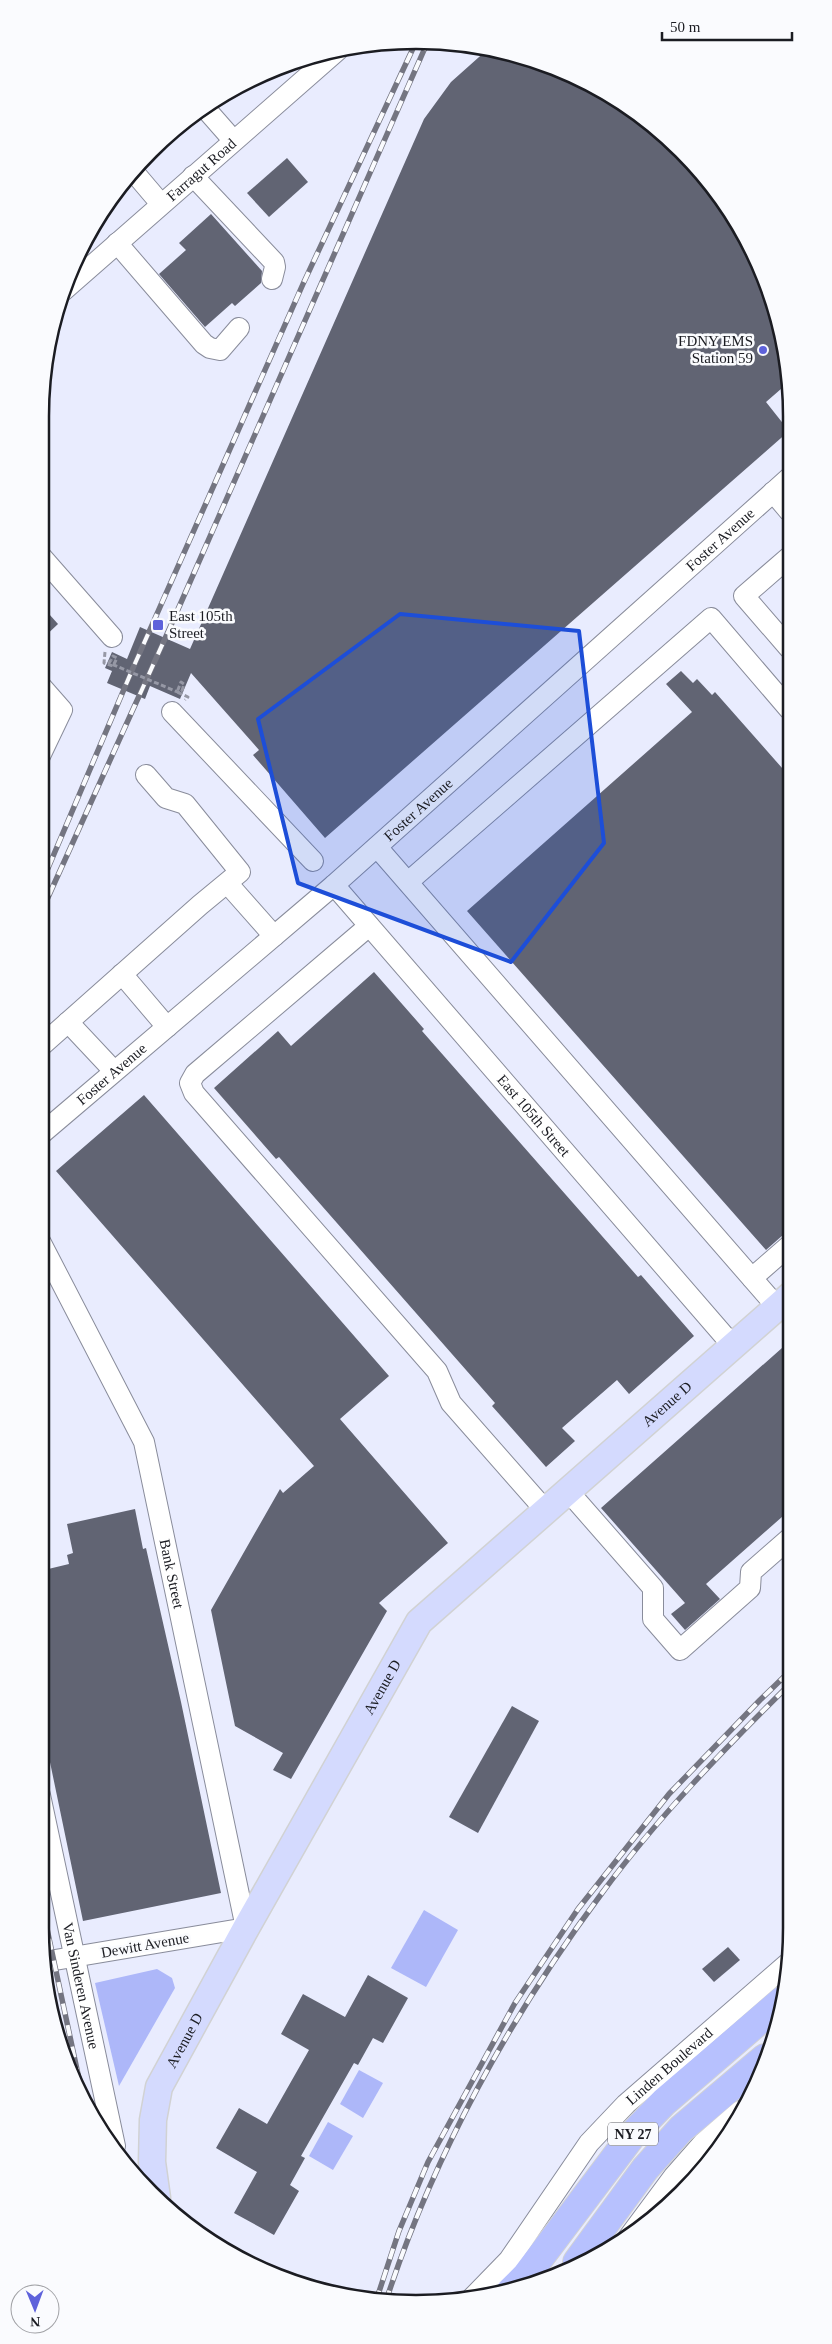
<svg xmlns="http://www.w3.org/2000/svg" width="832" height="2344" font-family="Georgia,serif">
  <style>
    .green { fill: #adb7f9 }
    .building { fill: #616473 }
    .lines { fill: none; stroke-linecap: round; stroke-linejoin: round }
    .minor-casing { stroke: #898c9b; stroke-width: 22 }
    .major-casing { stroke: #d1d2d3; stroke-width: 29 }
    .highway-casing { stroke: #d1d2d3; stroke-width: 30 }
    .path { stroke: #9698a5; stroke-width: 3; stroke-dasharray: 5 2.5; stroke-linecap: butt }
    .minor { stroke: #fff; stroke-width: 20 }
    .major { stroke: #d4dafe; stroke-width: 26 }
    .highway { stroke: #b7c1fe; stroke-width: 28 }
    .rail-casing { stroke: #747581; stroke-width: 5.5 }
    .rail { stroke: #fafbfe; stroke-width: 4; stroke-dasharray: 11; stroke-linecap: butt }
    .path-bridge { stroke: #9698a5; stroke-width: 3; stroke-dasharray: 5 2.5; stroke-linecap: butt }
    .marked { fill: #1d4ed8; fill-opacity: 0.2; stroke: #1d4ed8; stroke-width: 4; stroke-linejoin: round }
    .poi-dot { fill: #5e62db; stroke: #fafbfe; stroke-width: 2 }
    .labels { text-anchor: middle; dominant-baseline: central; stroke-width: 5; stroke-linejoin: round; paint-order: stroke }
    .shield { fill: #fafbfe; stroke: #5e5f64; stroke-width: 1 }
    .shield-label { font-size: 14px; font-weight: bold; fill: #1b1c22 }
    .street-label { font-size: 15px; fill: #1b1c22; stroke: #fafbfe }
    .poi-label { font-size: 15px; fill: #1b1c22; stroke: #fafbfe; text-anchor: end }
    .rim { fill: none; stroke: #1b1c22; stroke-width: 2.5 }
  </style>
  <rect width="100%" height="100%" fill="#e9ecfe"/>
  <!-- green -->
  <g class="green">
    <path d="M424,1910L458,1930L426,1987L391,1968Z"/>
    <path d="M157,1969L172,1978L175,1988L119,2086L95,1983Z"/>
    <path d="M359,2070L383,2083L363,2118L340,2104Z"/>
    <path d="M328,2122L353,2136L333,2170L309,2156Z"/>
  </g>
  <!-- building -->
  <g class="building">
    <path d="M488,49L513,53L604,91L698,168L753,250L789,367V382L766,402L789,431L325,838L253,755L259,750L191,673L180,699L150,686L145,699L107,683L112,671L105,668L112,652L127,659L140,627L190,649L424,119L451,82Z"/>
    <path d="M287,158L308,182L269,217L247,193Z"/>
    <path d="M211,214L262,271L261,283L235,306L232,303L205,327L159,274L186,250L179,243Z"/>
    <path d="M40,604L58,624L40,641Z"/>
    <path d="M681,671L693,683L697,679L712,695L715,692L790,777L791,1232L783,1235L766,1250L467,911L692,712L666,684Z"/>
    <path d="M374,972L424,1029L422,1031L638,1277L641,1275L694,1336L629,1394L617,1380L562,1428L575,1441L546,1467L492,1406L495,1403L279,1157L276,1159L214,1088L278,1031L291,1046Z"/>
    <path d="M144,1095L389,1376L340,1419L448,1543L379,1603L387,1611L291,1779L273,1770L283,1753L235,1726L211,1610L280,1489L283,1493L314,1466L56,1171Z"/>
    <path d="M791,1340V1509L706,1584L720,1599L685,1630L671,1614L685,1603L601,1508Z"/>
    <path d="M135,1509L143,1549L146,1548L181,1702L221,1893L83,1921L40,1714V1571L69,1564L67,1555L73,1553L67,1524Z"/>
    <path d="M512,1706L539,1721L478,1833L449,1817Z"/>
    <path d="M728,1947L740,1960L714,1982L702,1969Z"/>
    <path d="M368,1975L408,1998L383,2043L373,2038L358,2065L354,2063L301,2156L305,2158L290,2185L299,2191L274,2235L234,2213L257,2172L216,2148L239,2108L267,2124L309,2050L281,2034L303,1994L345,2017Z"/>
  </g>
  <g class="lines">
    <defs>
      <g id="minor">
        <path d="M204,107L233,140"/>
        <path d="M133,171L161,204"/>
        <path d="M193,176L274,262L275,267L272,279"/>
        <path d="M117,243L204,344L210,348L220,350L239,328"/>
        <path id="s1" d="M63,291L338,50"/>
        <path d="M773,492L789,511"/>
        <path d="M40,555L112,637"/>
        <path d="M789,557L744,596L789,648"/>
        <path d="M40,685L62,710L40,756"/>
        <path d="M172,712L313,861"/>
        <path d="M377,847L777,1307"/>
        <path d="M408,882L711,618L789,709"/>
        <path d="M228,884L274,936"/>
        <path id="s2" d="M334,885L733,1346"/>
        <path d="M369,926L195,1074L190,1083L194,1093L437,1371L451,1403L546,1511"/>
        <path d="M122,974L167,1027"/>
        <path d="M68,1022L114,1071"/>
        <path d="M40,1047L200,905L240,872L185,804L166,798L146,775"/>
        <path id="s3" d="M40,1135L334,885L789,478"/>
        <path id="s4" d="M40,1241L144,1442L246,1928L43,1962"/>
        <path d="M752,1278L791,1244"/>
        <path d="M568,1491L653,1588V1619L680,1650L750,1588L751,1572L791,1537"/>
        <path id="s5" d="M40,1795L115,2146"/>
        <path d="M628,2238L674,2176L703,2143L740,2111"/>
        <path id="s6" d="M472,2298L509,2260L589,2143L626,2104L787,1964"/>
      </g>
      <g id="major">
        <path id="s7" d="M157,2198L152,2162L153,2120L159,2087L246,1928L419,1622L791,1295"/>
      </g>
      <g id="highway">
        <path d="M577,2262L645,2169L681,2129L765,2058"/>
        <path d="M510,2292L526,2276L633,2134L664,2102L783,2000"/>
      </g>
    </defs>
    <!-- minor casing -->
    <use href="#minor" class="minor-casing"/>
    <!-- major casing -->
    <use href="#major" class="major-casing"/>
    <!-- highway casing -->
    <use href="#highway" class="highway-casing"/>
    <!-- path -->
    <g class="path">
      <path d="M105,652L104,663L113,666L117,658L113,656L111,660"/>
      <path d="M182,691L184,684L181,682L177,692L188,697L185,700"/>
    </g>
    <!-- minor -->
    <use href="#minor" class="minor"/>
    <!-- major -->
    <use href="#major" class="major"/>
    <!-- highway -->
    <use href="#highway" class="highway"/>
    <defs>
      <g id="rail">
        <path d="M40,887L133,668L303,284L416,42"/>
        <path d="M40,915L168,632L428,41"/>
        <path d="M40,1896L82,2093"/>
        <path d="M44,1964L60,2043"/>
        <path d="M376,2301L399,2231L428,2162L515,2003L578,1909L669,1794L760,1700L791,1670"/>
        <path d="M386,2301C433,2156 511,2015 602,1893C658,1817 724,1749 791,1683"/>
      </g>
    </defs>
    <!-- rail casing -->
    <use href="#rail" class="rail-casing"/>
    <!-- rail -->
    <use href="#rail" class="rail"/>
    <!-- path-bridge -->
    <path class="path-bridge" d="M111,660L109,663L180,693L182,691"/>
  </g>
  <!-- marked area -->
  <path class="marked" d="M400,614L579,631L604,843L511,962L298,883L258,719Z"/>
  <!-- markers -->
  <g class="poi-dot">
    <circle cx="763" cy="350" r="5"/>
    <rect x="152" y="619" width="12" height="12" rx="2.5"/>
  </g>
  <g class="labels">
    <!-- shield labels -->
    <rect class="shield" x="608" y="2122.5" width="50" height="23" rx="4"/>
    <g class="shield-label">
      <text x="633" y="2134">NY 27</text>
    </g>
    <!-- street labels -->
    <g class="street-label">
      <text stroke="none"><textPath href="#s1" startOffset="184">Farragut Road</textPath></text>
      <text stroke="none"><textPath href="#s3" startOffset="904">Foster Avenue</textPath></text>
      <text stroke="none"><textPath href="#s3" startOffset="499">Foster Avenue</textPath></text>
      <text stroke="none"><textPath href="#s3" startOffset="94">Foster Avenue</textPath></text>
      <text stroke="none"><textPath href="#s2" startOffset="305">East 105th Street</textPath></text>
      <text stroke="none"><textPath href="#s7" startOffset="975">Avenue D</textPath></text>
      <text stroke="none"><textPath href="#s4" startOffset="361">Bank Street</textPath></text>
      <text stroke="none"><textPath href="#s7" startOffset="570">Avenue D</textPath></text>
      <text transform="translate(145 1945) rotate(-10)">Dewitt Avenue</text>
      <text stroke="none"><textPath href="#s5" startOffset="195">Van Sinderen Avenue</textPath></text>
      <text stroke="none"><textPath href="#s7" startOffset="165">Avenue D</textPath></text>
      <text stroke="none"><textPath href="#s6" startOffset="306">Linden Boulevard</textPath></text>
    </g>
    <!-- poi labels -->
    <g class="poi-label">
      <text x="753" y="341">FDNY EMS<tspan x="753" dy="17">Station 59</tspan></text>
      <text x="169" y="616" text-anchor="start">East 105th<tspan x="169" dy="17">Street</tspan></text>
    </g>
  </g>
  <!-- crop -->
  <path d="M0 0H832V2344H0ZM416 49H416A367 367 0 0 1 783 416V1928A367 367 0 0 1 416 2295H416A367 367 0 0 1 49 1928V416A367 367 0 0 1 416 49Z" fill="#fafbfe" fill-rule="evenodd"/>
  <path class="rim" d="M416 49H416A367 367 0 0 1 783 416V1928A367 367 0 0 1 416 2295H416A367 367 0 0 1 49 1928V416A367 367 0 0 1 416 49Z"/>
  <!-- north arrow -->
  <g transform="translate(35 2309) rotate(179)"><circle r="24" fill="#fafbfe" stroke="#a1a2a6"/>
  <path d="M0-4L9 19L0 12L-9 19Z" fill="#5e62db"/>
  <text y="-8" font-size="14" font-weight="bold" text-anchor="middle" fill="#1b1c22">N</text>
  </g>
  <!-- scale -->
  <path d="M662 32v8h130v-8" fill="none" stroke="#1b1c22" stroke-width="2.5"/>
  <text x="670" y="32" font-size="15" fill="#1b1c22" stroke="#fafbfe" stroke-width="4" paint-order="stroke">50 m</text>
</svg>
